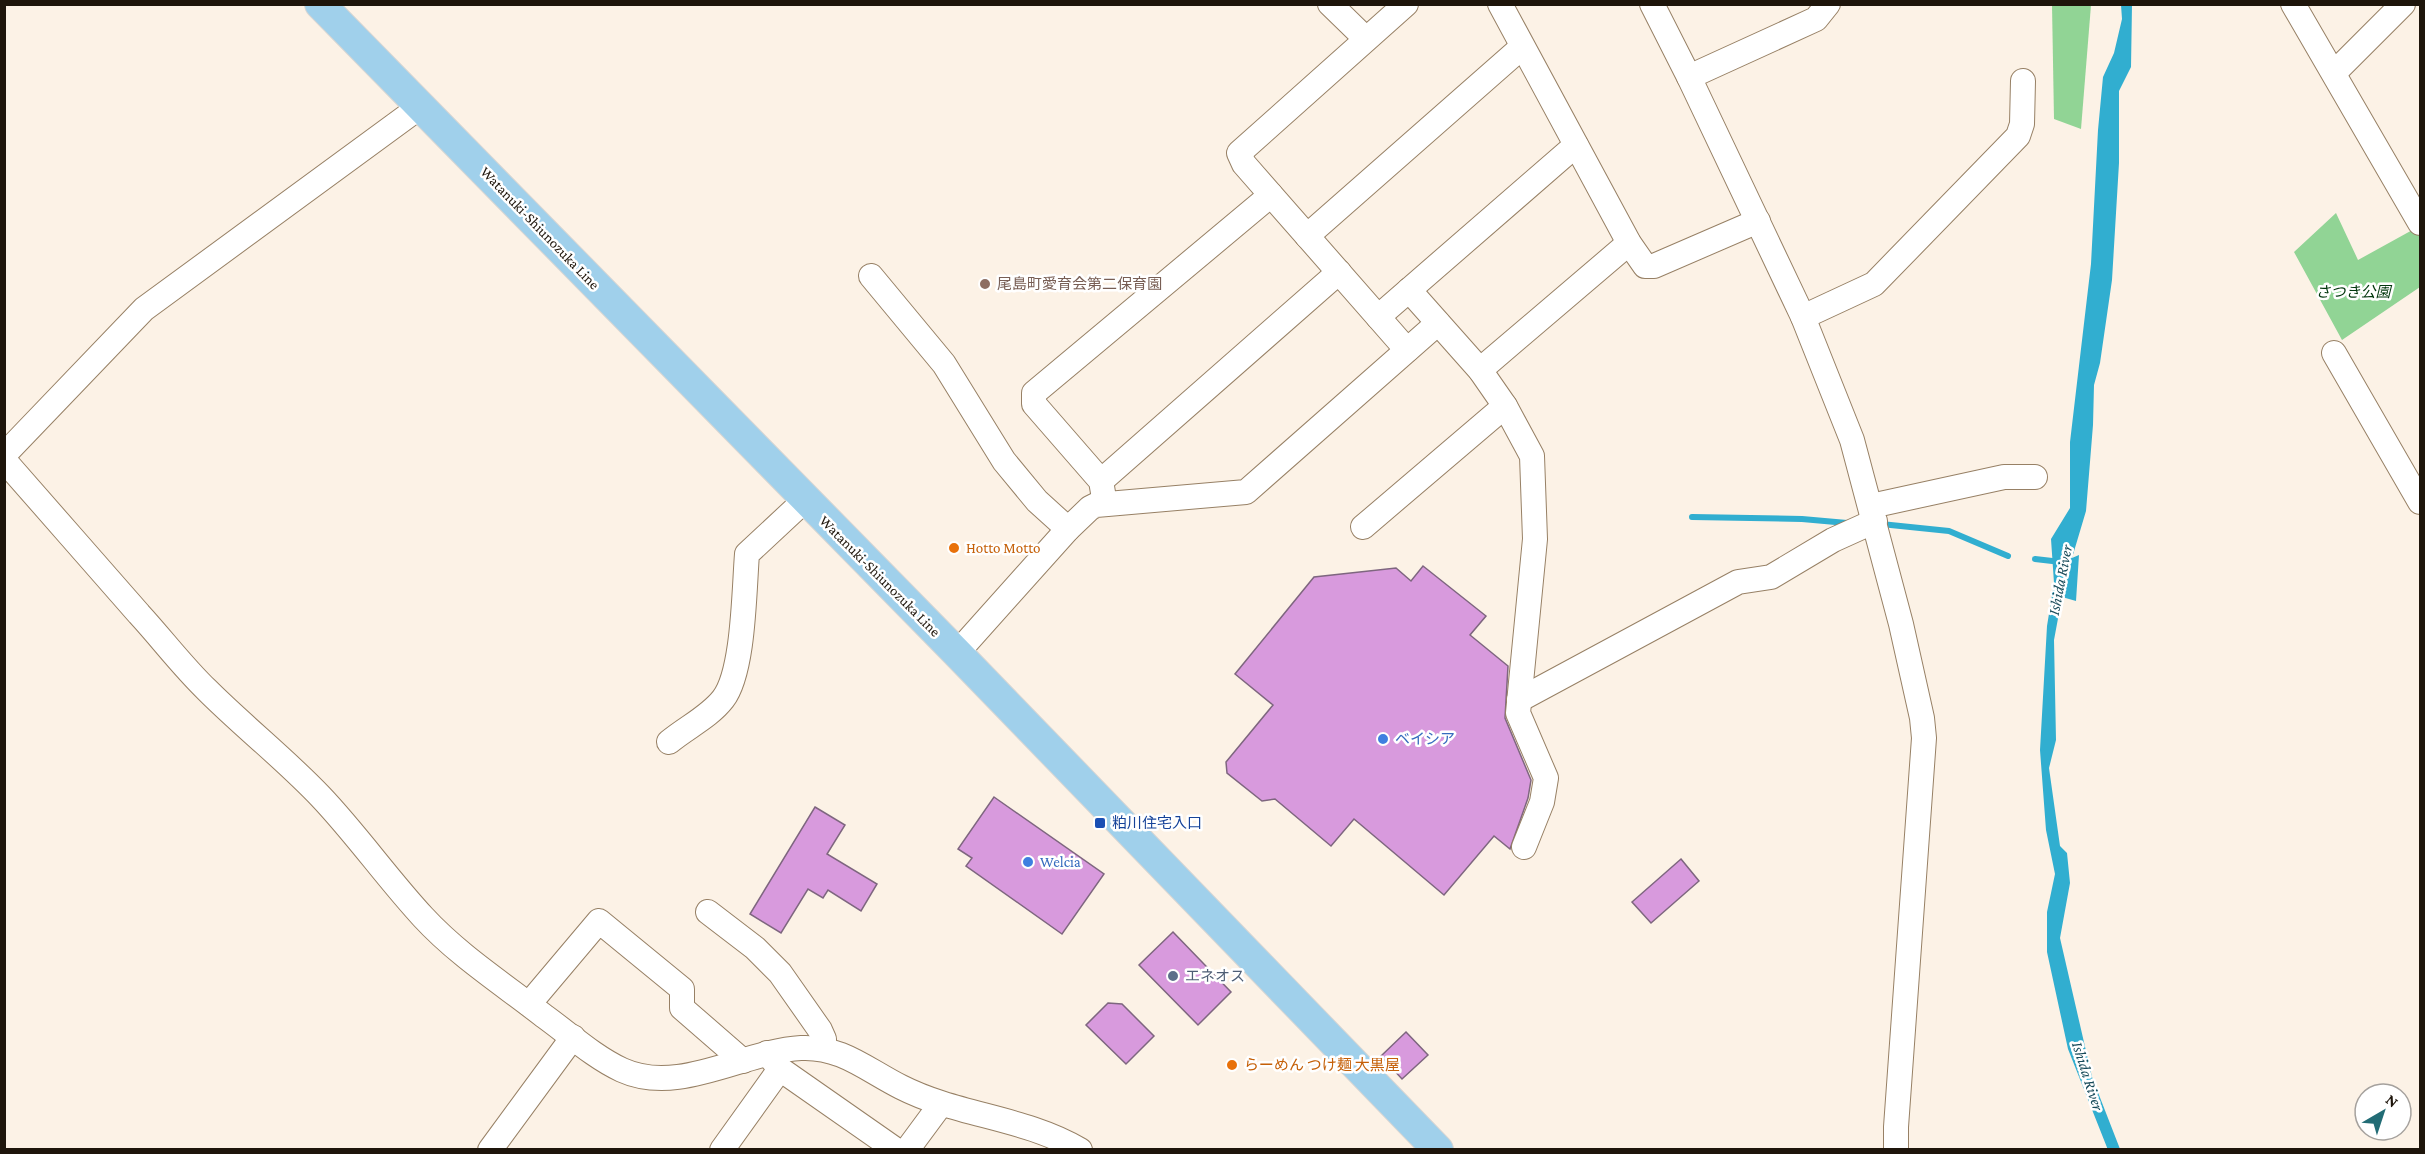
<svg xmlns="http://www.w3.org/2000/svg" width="2425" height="1154" font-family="'Crimson Pro','Noto Sans JP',serif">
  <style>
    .green { fill: #91d495 }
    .water { fill: #31aed0 }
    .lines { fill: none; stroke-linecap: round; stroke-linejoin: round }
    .stream { stroke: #31aed0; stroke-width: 6 }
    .building { fill: #d89add; stroke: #7e667f; stroke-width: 1.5 }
    .minor-casing { stroke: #978065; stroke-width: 26 }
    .major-casing { stroke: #d6d5d3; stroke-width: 32 }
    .minor { stroke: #fff; stroke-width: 24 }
    .major { stroke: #a0d0eb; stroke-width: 30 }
    .education-dot { fill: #8d6e63; stroke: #fff; stroke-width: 2 }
    .food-dot { fill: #e8710a; stroke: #fff; stroke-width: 2 }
    .shop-dot { fill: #3f7fe0; stroke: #fff; stroke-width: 2 }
    .transit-dot { fill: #1a4fb4; stroke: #fff; stroke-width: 2 }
    .service-dot { fill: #5c6f8a; stroke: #fff; stroke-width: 2 }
    .labels { text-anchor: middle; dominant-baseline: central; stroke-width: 5; stroke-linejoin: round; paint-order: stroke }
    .street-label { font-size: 15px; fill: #1e150b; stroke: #fff }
    .education-label { font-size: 15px; fill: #785e54; stroke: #fff; text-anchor: start }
    .park-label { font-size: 15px; font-style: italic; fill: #01360c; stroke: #fff }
    .food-label { font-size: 15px; fill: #c56008; stroke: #fff; text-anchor: start }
    .shop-label { font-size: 15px; fill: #366cbe; stroke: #fff; text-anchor: start }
    .transit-label { font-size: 15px; fill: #164399; stroke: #fff; text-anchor: start }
    .service-label { font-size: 15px; fill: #4e5e75; stroke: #fff; text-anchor: start }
    .water-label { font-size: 16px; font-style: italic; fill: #184b5a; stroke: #fff }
  </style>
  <rect width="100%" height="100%" fill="#fcf2e6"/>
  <!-- green -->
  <g class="green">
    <path d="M2052,5H2091L2081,129L2054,119Z"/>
    <path d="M2336,213L2358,260L2416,228L2420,235V287L2342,340L2294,252Z"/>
  </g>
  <!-- water -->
  <path class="water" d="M2121,5H2132L2131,67L2119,91V163L2112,280L2100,363L2094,385L2093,425L2086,511L2072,558L2079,555L2076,601L2062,597L2054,640L2056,740L2049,768L2060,846L2067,853L2070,883L2060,938L2092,1077L2120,1149L2108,1150L2068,1049L2047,952V912L2055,874L2046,830L2040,750L2047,626L2054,583L2051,539L2070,508V442L2091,264L2098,130L2103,77L2114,53L2122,19Z"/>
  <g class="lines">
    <!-- stream -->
    <g class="stream">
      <path d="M1692,517L1802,519L1847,523"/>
      <path d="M1881,524L1949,531L2008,556"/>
      <path d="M2035,559L2061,562"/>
    </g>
  </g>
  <!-- building -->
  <g class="building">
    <path d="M1423,566L1486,616L1470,635L1508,666L1505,718L1531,780L1528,798L1510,849L1494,836L1444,895L1354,819L1331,846L1275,799L1262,801L1227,773L1226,762L1273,705L1235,674L1314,577L1396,568L1411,581Z"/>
    <path d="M994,797L1104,874L1062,934L966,866L972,858L958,849Z"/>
    <path d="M815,807L845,825L827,854L877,884L861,911L828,890L823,898L808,889L781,933L750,914Z"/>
    <path d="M1681,859L1699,881L1651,923L1632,902Z"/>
    <path d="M1173,932L1231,992L1198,1025L1139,965Z"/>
    <path d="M1108,1003L1122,1004L1154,1036L1126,1064L1086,1025Z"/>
    <path d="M1406,1032L1428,1055L1402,1079L1381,1056Z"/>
  </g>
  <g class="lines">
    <defs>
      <g id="minor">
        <path d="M1330,4L1366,39"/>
        <path d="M1406,4L1239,153L1244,164L1407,350"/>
        <path d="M1500,4L1629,243L1645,266H1654L1758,221"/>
        <path d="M1652,4L1689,77L1803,317L1852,440L1901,624L1922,718L1924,738L1896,1127V1150"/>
        <path d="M2293,4L2420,223"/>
        <path d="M2334,73L2403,4"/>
        <path d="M1689,77L1816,19L1828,4"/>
        <path d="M1307,236L1522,47"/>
        <path d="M871,276L944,364L1004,461L1037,501L1068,529"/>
        <path d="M1409,290L1480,370L1505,406L1532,456L1535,539L1518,713L1546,778L1542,802L1524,847"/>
        <path d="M1378,317L1576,145"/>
        <path d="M1803,317L1874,284L2018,136L2022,124L2023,81"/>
        <path d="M2334,353L2420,502"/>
        <path d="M1480,370L1629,243"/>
        <path d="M4,455L144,309L421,106"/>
        <path d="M4,460C49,511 94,563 139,614C162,639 183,667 207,690C244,727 285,759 321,797C357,835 387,878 423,917C458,955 503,984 544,1016C569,1034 594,1057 622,1070C679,1096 744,1051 801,1048C841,1046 867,1070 901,1087C958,1116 1024,1117 1080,1150"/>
        <path d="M1101,481L1339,272"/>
        <path d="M1105,504L1101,481L1034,404V393L1271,195"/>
        <path d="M1871,506L2004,477H2035"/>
        <path d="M1363,527L1505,406"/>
        <path d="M957,653L1068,529L1090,508L1096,505L1246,492L1438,323"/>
        <path d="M1519,700L1738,582L1771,577L1833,540L1875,521"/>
        <path d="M669,742C687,727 709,717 723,699C744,672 744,590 747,554L805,500"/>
        <path d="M708,912L755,948L780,973L820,1030L824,1039V1049"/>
        <path d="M529,1004L599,921L682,989V1008L743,1061"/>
        <path d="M767,1053L780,1069L896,1150"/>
        <path d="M490,1150L573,1037"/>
        <path d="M722,1150L780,1069"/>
        <path d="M907,1150L941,1104"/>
      </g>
      <path id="major" d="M320,4L957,653L1438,1150"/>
    </defs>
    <!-- minor casing -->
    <use href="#minor" class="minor-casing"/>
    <!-- major casing -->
    <use href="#major" class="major-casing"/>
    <!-- minor -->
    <use href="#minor" class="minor"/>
    <!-- major -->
    <use href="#major" class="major"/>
  </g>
  <!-- markers -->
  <circle class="education-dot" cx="985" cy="284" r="6"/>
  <g class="food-dot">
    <circle cx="954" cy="548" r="6"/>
    <circle cx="1232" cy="1065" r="6"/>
  </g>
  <g class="shop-dot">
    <circle cx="1383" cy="739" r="6"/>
    <circle cx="1028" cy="862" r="6"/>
  </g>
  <rect class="transit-dot" x="1094" y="817" width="12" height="12" rx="3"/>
  <circle class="service-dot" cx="1173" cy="976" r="6"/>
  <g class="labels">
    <!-- street labels -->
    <g class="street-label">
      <text transform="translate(540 228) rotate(46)">Watanuki-Shiunozuka Line</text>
      <text transform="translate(880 576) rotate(45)">Watanuki-Shiunozuka Line</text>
    </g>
    <!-- education labels -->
    <g class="education-label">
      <text x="997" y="284">尾島町愛育会第二保育園</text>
    </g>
    <!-- park labels -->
    <g class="park-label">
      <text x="2353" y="292">さつき公園</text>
    </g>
    <!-- food labels -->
    <g class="food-label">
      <text x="966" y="548">Hotto Motto</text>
      <text x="1244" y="1065">らーめん つけ麺 大黒屋</text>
    </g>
    <!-- shop labels -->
    <g class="shop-label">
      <text x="1395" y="739">ベイシア</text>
      <text x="1040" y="862">Welcia</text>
    </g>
    <!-- transit labels -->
    <g class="transit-label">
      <text x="1112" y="823">粕川住宅入口</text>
    </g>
    <!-- service labels -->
    <g class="service-label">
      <text x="1185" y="976">エネオス</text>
    </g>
    <!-- water labels -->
    <g class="water-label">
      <text transform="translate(2060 580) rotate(-79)">Ishida River</text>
      <text transform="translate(2088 1076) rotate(72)">Ishida River</text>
    </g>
  </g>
  <!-- border -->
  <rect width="2425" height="1154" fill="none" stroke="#1e150b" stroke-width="12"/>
  <!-- north arrow -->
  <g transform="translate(2383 1112) rotate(39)"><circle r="28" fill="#ffffff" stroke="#a5a19d" stroke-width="1.5"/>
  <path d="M0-4.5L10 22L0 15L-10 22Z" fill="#226c75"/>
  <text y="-9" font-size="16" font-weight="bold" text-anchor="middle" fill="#1e150b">N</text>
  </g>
</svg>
